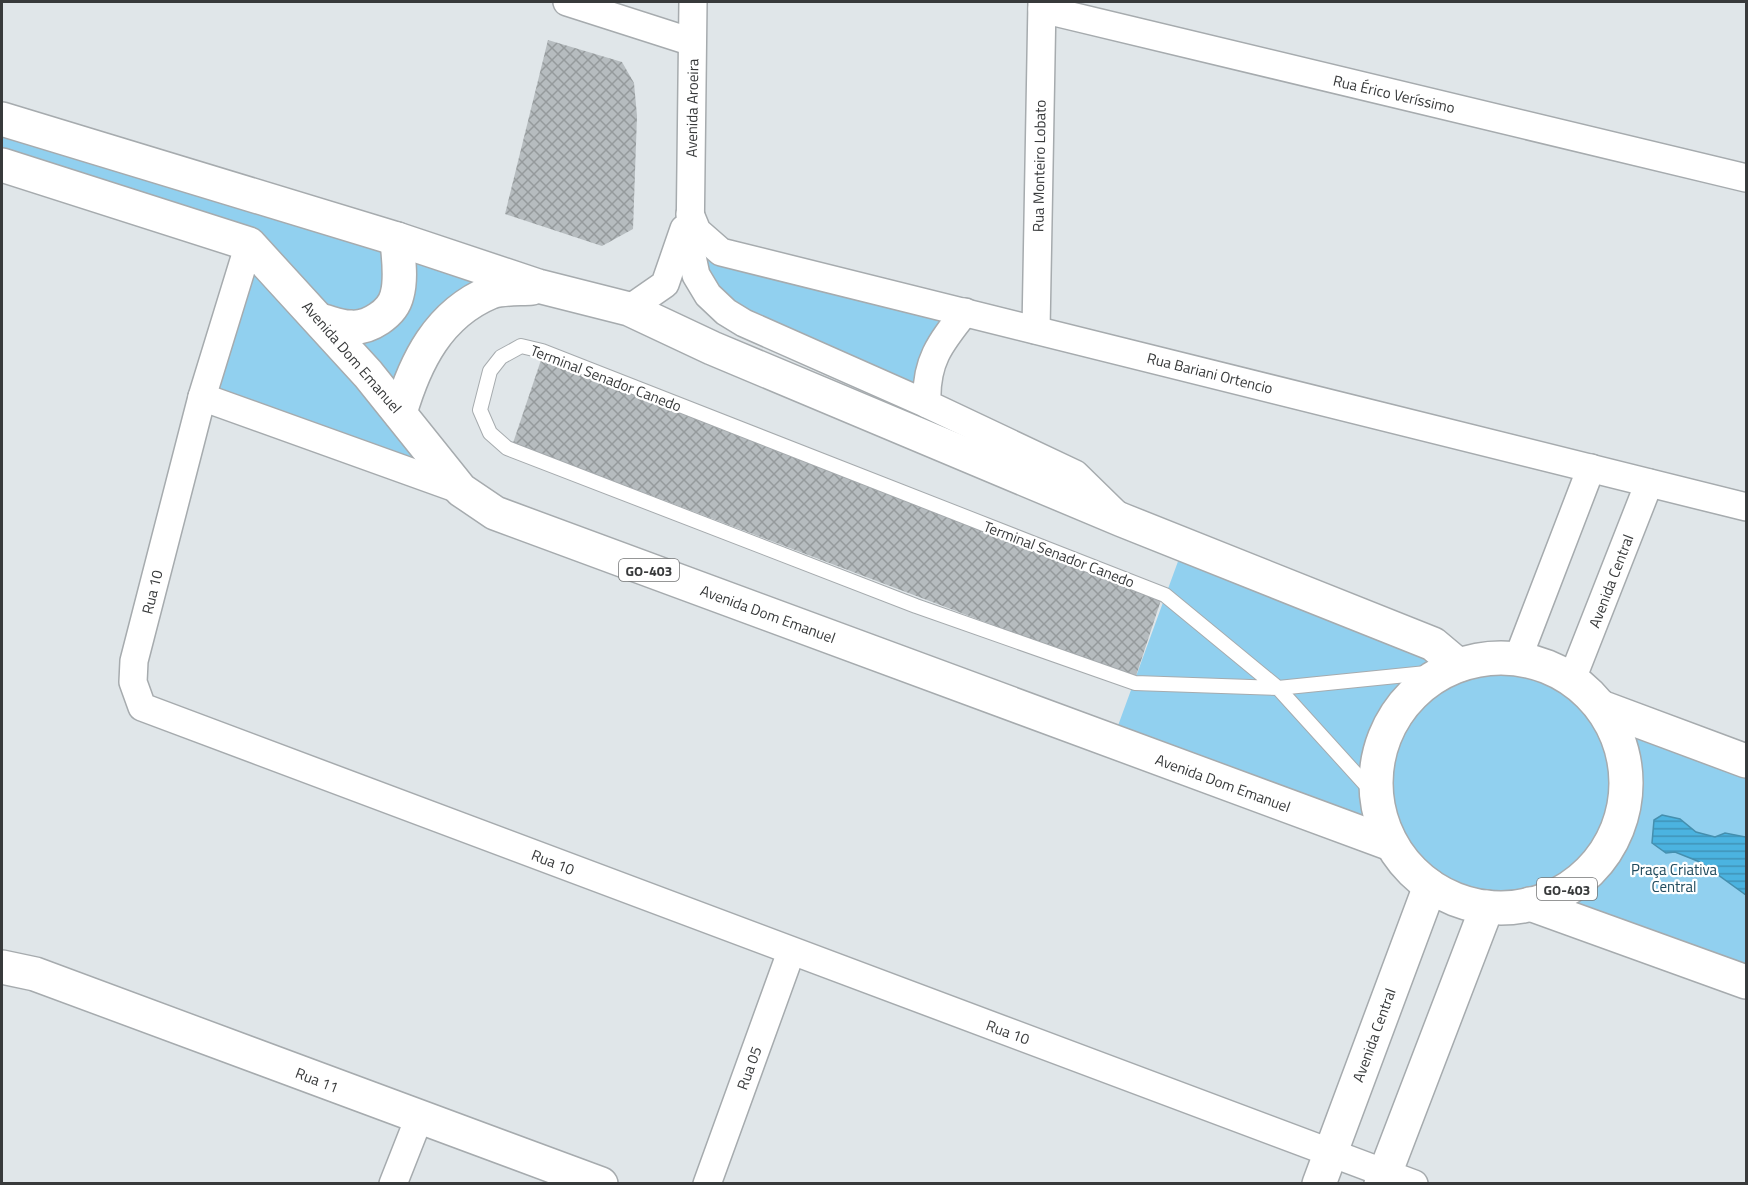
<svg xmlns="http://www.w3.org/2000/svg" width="1748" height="1185" font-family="'Titillium Web',sans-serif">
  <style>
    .green { fill: #91d0ef }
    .water { fill: url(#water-rules); stroke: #458fae; stroke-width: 1.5 }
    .building { fill: url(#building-cross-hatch) }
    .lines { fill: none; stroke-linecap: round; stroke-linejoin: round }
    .lane-casing { stroke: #a6abae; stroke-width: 16 }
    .street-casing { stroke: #a6abae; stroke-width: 30 }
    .secondary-casing { stroke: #a6abae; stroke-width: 36 }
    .primary-casing { stroke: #a6abae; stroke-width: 36 }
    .lane { stroke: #fff; stroke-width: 14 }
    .street { stroke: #fff; stroke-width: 27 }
    .secondary { stroke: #fff; stroke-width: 33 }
    .primary { stroke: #fff; stroke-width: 33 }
    .labels { text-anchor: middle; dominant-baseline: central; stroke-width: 4.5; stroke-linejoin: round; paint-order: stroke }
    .shield { fill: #fff; stroke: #747576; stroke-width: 1.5 }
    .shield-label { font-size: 14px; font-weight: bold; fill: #383a3b }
    .street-label { font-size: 15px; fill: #383a3b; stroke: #fff }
    .park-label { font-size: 15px; fill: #204b5e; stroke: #fff }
  </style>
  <defs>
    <pattern id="water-rules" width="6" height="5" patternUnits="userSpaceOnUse" patternTransform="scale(1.5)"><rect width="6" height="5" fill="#4bb3e0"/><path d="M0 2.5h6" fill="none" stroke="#3f93b7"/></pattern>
    <pattern id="building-cross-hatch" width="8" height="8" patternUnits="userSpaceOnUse" patternTransform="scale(1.5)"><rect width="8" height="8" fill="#b6bcbf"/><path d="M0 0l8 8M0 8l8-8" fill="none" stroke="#959a9c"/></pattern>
  </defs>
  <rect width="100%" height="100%" fill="#e0e6e9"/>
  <!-- green -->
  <g class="green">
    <path d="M2,120L538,286L455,315L400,413L461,490L202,397L249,244L2,170Z"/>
    <path d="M697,231L965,312L926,391L708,295Z"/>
    <path d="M1184,545L1450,670L1485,659L1518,658L1553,669L1572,679L1604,713L1746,762V981L1530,904L1504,908L1472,905L1446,896L1411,870L1390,836L1112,742Z"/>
  </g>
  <!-- water -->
  <path class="water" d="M1662,815L1680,819L1696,832L1715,837L1725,833L1746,837V895L1700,862L1675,852L1666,853L1652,843L1654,820Z"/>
  <!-- building -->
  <g class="building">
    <path d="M548,40L622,62L634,83L637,116L633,229L602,246L505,214Z"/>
    <path d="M542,357L1161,600L1135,679L513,443Z"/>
  </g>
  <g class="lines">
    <defs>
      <path id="lane" d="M1376,796L1278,688L1165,595L542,351L521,346L501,357L490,371L480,410L490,433L507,448L916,606L1135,683L1278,688L1446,671"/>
      <g id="street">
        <path d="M567,2L692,42"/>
        <path d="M693,2L690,247L696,275L708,295L726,312L744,323L927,404"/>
        <path d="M1042,9L1746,178"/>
        <path d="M690,214L697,231L721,252L1746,507"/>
        <path d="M249,244L202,397L134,661L133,682L142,707L1414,1184"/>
        <path d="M629,309L665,284L684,229"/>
        <path d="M965,312C940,343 925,362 927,404L1075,474L1119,517"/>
        <path d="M1036,330L1042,2"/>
        <path d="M202,397L461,490"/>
        <path d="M1518,658L1591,468"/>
        <path d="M1572,679L1649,483"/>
        <path d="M393,1184L419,1118"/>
        <path d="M707,1184L791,952"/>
      </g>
      <g id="secondary">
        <path d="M2,967L35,974L601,1184"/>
        <path d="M1319,1184L1430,886"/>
        <path d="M1381,1184L1487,907"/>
      </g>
      <g id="primary">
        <path d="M2,119L397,239L538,286L629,309L712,348L1122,520L1433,644L1458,665"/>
        <path d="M2,165L249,244L368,374L461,490L495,513L1391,844"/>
        <path d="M323,321C331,323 341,327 350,327C369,329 393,313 397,295C402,277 398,257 397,239"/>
        <path d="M400,413C415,362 438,314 491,292C502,288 520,289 532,288"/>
        <circle cx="1501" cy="783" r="125"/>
        <path d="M1601,707L1746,761"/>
        <path d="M1530,904L1746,982"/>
      </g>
    </defs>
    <!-- lane casing -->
    <use href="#lane" class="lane-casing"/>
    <!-- street casing -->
    <use href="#street" class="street-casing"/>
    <!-- secondary casing -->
    <use href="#secondary" class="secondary-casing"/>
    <!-- primary casing -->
    <use href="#primary" class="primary-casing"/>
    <!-- lane -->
    <use href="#lane" class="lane"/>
    <!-- street -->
    <use href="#street" class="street"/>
    <!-- secondary -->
    <use href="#secondary" class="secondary"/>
    <!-- primary -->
    <use href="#primary" class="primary"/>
  </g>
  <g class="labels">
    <!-- shield labels -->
    <g class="shield">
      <rect x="619" y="559" width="60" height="22" rx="4.5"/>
      <rect x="1537" y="878" width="60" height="22" rx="4.5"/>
    </g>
    <g class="shield-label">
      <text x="649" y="570">GO-403</text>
      <text x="1567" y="889">GO-403</text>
    </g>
    <!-- street labels -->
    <g class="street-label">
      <text transform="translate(1394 94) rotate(13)">Rua Érico Veríssimo</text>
      <text transform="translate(692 108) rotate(-89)">Avenida Aroeira</text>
      <text transform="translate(1039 166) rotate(-89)">Rua Monteiro Lobato</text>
      <text transform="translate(352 357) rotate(49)">Avenida Dom Emanuel</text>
      <text transform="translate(1210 373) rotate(14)">Rua Bariani Ortencio</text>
      <text transform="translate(606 378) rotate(21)">Terminal Senador Canedo</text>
      <text transform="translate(1059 554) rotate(21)">Terminal Senador Canedo</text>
      <text transform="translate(1611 581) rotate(-69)">Avenida Central</text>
      <text transform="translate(152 592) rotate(-76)">Rua 10</text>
      <text transform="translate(768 614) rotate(20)">Avenida Dom Emanuel</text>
      <text transform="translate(1223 783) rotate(20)">Avenida Dom Emanuel</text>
      <text transform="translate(553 862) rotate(21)">Rua 10</text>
      <text transform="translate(1008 1032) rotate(20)">Rua 10</text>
      <text transform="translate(1374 1035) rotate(-70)">Avenida Central</text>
      <text transform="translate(749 1068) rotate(-70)">Rua 05</text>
      <text transform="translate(317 1080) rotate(21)">Rua 11</text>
    </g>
    <!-- park labels -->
    <g class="park-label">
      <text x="1674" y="869">Praça Criativa<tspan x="1674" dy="17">Central</tspan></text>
    </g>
  </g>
  <!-- border -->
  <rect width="1748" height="1185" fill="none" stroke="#383a3b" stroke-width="6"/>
</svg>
